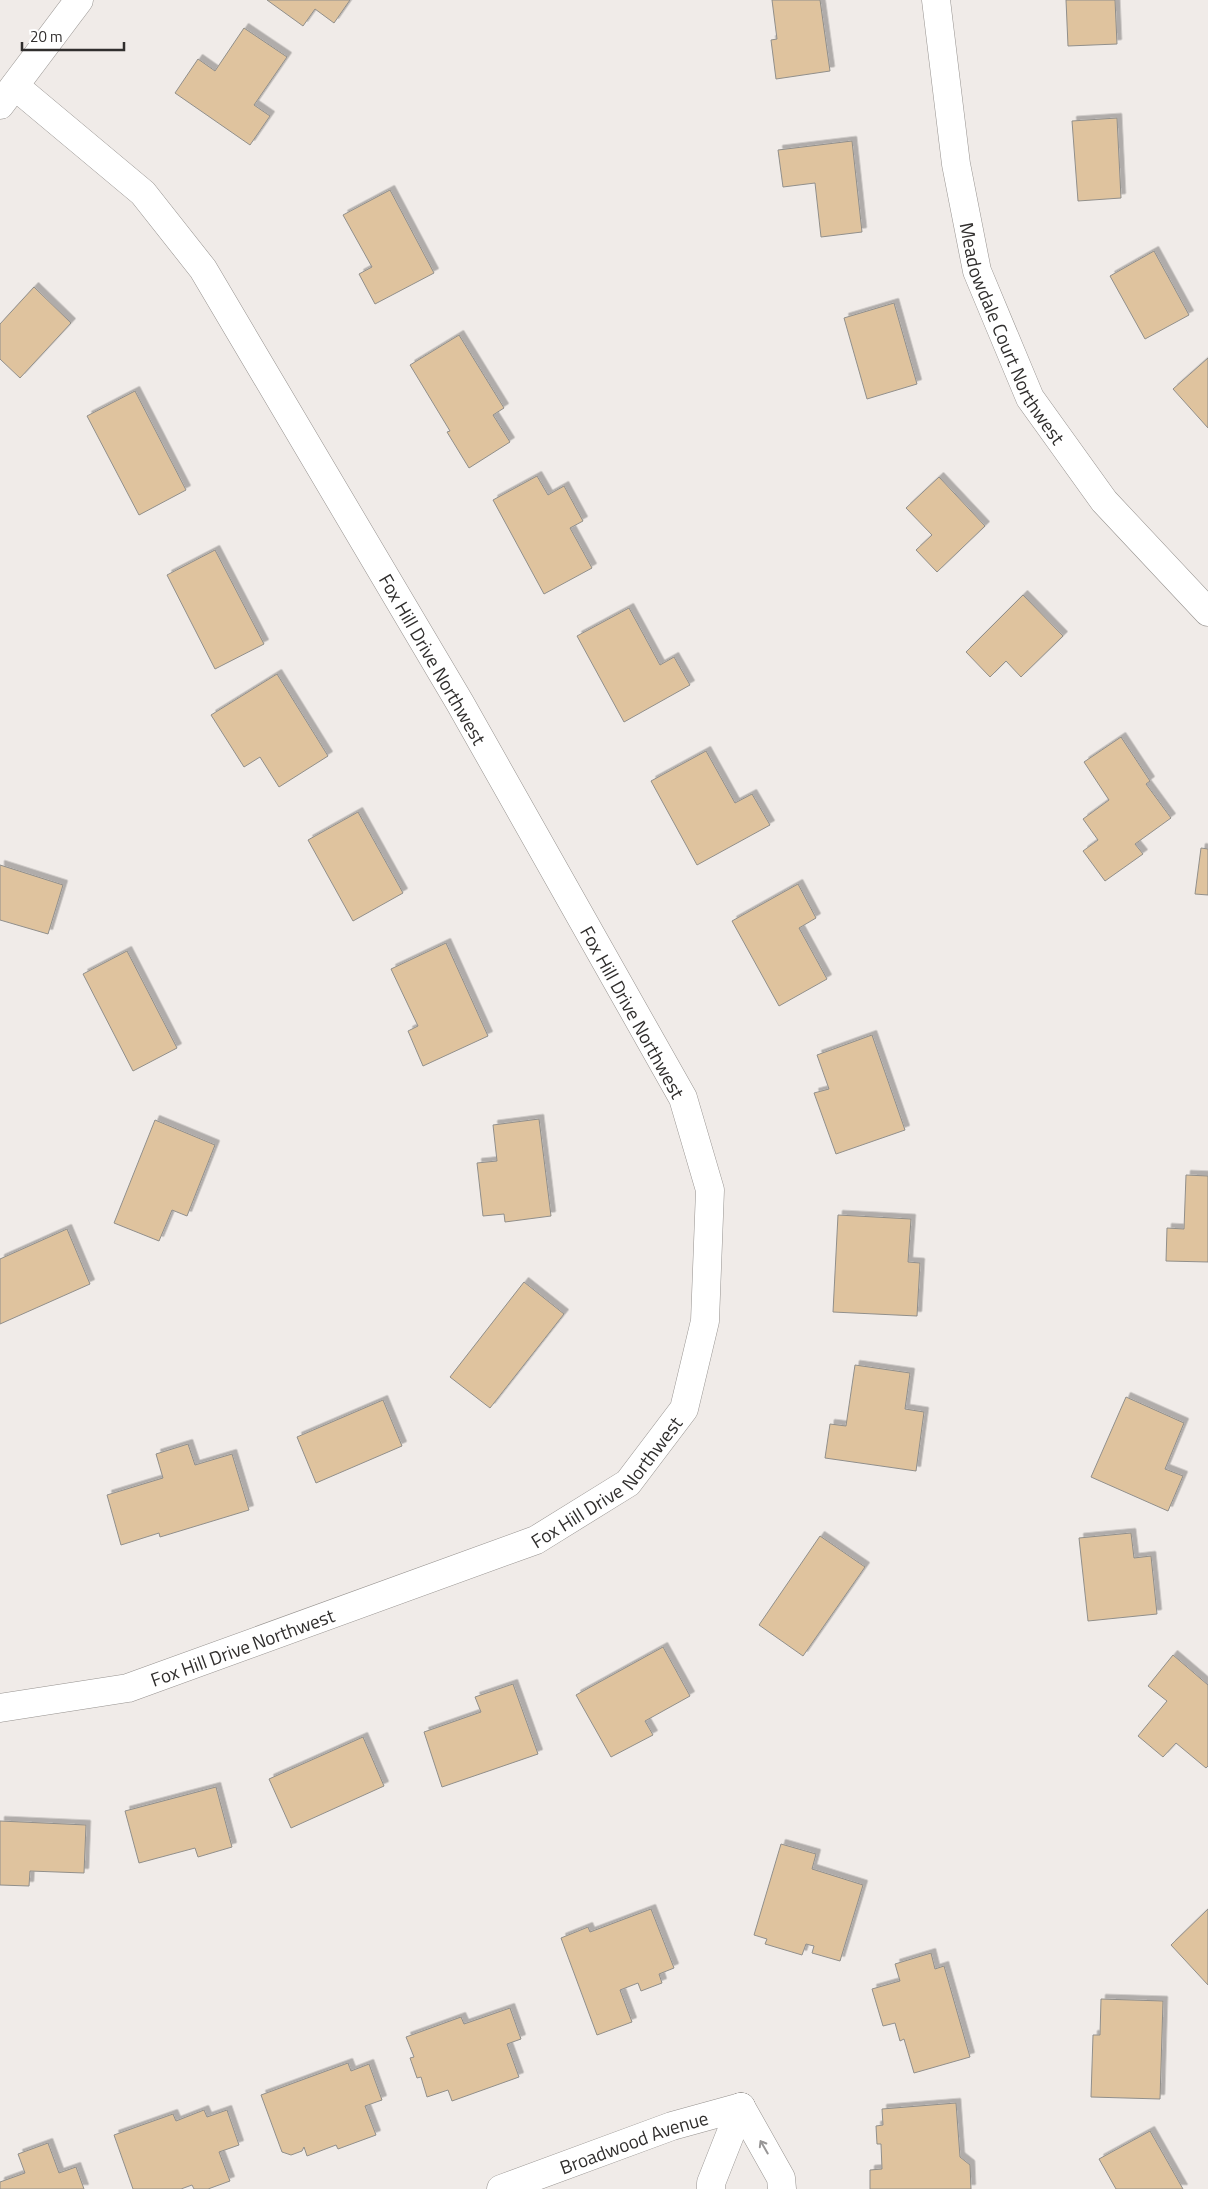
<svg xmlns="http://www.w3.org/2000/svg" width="1208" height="2189" font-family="'Titillium Web',sans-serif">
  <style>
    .building { fill: #dfc39e; stroke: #918f8b; filter: url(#shadow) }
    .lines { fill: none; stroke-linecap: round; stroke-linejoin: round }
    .minor-casing { stroke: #96928f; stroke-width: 29 }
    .tertiary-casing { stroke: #96928f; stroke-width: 29 }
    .minor { stroke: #fff; stroke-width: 28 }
    .tertiary { stroke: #fff; stroke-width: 28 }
    .oneway { stroke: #989696 }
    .labels { text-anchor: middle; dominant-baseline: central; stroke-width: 4; stroke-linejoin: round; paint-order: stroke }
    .street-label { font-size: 19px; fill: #302e2d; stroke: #fff }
  </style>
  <defs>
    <filter id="shadow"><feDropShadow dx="4.5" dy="-4.5" stdDeviation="0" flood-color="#0004"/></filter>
  </defs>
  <rect width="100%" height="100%" fill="#f0ebe8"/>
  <!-- building -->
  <g class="building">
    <path d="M267,0H350L334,23L315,9L303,26Z"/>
    <path d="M772,0H820L830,71L776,79L771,40L777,39Z"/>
    <path d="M1066,0H1115L1117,44L1068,46Z"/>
    <path d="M244,28L287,57L254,105L270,116L250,145L175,93L198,59L215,71Z"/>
    <path d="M1117,118L1121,198L1078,201L1072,121Z"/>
    <path d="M852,141L862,232L821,237L815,183L783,187L778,150Z"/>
    <path d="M390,190L434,273L375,304L359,274L372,267L343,215Z"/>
    <path d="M1154,251L1189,315L1145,339L1110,276Z"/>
    <path d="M34,287L71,323L20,378L0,359V324Z"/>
    <path d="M894,303L917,384L867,399L844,318Z"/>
    <path d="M459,335L504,408L493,415L510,442L469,468L447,432L450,431L410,365Z"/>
    <path d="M1208,358V428L1173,389Z"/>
    <path d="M135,391L186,490L139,515L87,416Z"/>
    <path d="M537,476L548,495L564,486L583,521L570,528L592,568L544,594L493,500Z"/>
    <path d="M939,477L985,526L937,572L916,550L932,535L906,508Z"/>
    <path d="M215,550L264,644L215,669L167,575Z"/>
    <path d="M1023,595L1063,636L1021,677L1006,661L990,677L966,652Z"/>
    <path d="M629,608L660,665L674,657L690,685L624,722L577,636Z"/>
    <path d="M277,674L328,756L279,787L260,757L244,767L211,715Z"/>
    <path d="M1121,737L1150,781L1146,784L1171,818L1135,844L1143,854L1105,881L1083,851L1098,840L1083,819L1109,800L1084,762Z"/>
    <path d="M706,751L735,803L752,794L770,825L697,865L651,781Z"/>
    <path d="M358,812L403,893L353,921L308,840Z"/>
    <path d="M1201,848L1208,849V895L1195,894Z"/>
    <path d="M0,865L63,885L48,934L0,920Z"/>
    <path d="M798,884L816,918L799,928L827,979L779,1006L732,921Z"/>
    <path d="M446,943L488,1036L423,1066L408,1031L418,1026L391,969Z"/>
    <path d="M127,951L177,1048L133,1071L83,974Z"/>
    <path d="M872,1035L905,1130L836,1154L814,1093L829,1089L817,1055Z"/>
    <path d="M539,1119L551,1216L505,1222L504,1214L483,1216L477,1163L497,1161L493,1125Z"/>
    <path d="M155,1120L215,1145L187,1216L172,1210L159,1241L114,1223Z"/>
    <path d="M1186,1175L1208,1176V1262L1166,1261L1167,1228L1184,1229Z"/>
    <path d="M838,1215L911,1219L908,1262L920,1263L917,1316L833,1312Z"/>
    <path d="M67,1229L90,1284L0,1324V1259Z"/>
    <path d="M524,1282L564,1314L490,1408L450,1377Z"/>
    <path d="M855,1365L910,1373L905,1409L924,1412L916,1471L825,1458L830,1424L846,1426Z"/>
    <path d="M1126,1397L1184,1423L1165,1469L1183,1476L1168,1511L1091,1477Z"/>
    <path d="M383,1400L402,1446L316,1483L297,1437Z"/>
    <path d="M188,1444L195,1465L232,1454L249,1510L160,1537L159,1533L121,1545L107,1495L163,1478L156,1454Z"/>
    <path d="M1131,1533L1134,1558L1151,1556L1157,1614L1088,1621L1079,1538Z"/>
    <path d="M820,1536L865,1567L803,1656L759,1625Z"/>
    <path d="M663,1647L690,1696L645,1721L653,1735L611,1757L576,1695Z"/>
    <path d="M1173,1655L1208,1685V1766L1206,1768L1176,1743L1163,1757L1138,1736L1167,1701L1148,1686Z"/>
    <path d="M513,1684L538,1754L442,1787L424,1732L481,1712L475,1697Z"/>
    <path d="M363,1737L384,1786L291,1828L269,1779Z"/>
    <path d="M216,1787L232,1847L198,1857L195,1848L139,1863L125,1811Z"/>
    <path d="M0,1821L86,1825L84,1873L30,1871L29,1886L0,1885Z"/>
    <path d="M781,1844L816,1854L812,1869L863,1885L840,1961L812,1953L814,1946L806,1944L802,1955L765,1944L767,1939L754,1935Z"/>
    <path d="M651,1909L674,1968L659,1974L662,1983L641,1991L638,1983L620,1990L632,2022L597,2035L561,1938L588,1927L590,1932Z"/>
    <path d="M1208,1909V1985L1171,1945Z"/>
    <path d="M931,1953L935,1969L944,1966L970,2057L914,2073L904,2039L900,2041L895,2023L883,2026L872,1989L900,1981L895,1964Z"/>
    <path d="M1101,1999L1163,2001L1160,2099L1091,2097L1093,2035H1100Z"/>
    <path d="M510,2008L521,2039L507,2044L519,2077L452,2101L448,2090L427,2097L421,2077L417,2078L410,2058L414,2057L406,2037L461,2017L464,2024Z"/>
    <path d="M348,2063L351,2071L369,2064L382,2100L365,2106L376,2135L338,2149L336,2145L307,2156L304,2147L302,2151L291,2155L282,2152L261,2095Z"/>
    <path d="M956,2103L960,2157L970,2165L971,2189H870V2170L882,2169L881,2144H877L876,2126L883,2125L882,2109Z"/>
    <path d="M204,2110L207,2117L227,2110L239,2145L219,2152L230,2181L208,2189H194L192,2185L181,2189H133L114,2135L173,2114L176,2121Z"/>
    <path d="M1150,2131L1183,2189H1116L1099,2159Z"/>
    <path d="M48,2143L59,2173L76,2167L84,2189H0V2182L25,2173L18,2154Z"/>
  </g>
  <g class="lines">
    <defs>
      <g id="minor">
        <path id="s1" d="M936,0L956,164L977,271L1030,398L1104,501L1208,612"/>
        <path id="s2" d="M0,1708L128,1688L536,1540L628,1483L684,1409L705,1321L710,1190L683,1098L460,703L203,269L143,193L15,86"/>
        <path d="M741,2107L781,2178L782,2189"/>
        <path id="s3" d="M501,2189L672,2126L741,2107"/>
        <path d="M711,2189V2183L741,2107"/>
      </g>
      <path id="tertiary" d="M0,105L79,0"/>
    </defs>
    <!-- minor casing -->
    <use href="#minor" class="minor-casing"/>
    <!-- tertiary casing -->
    <use href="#tertiary" class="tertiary-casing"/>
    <!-- minor -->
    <use href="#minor" class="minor"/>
    <!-- tertiary -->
    <use href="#tertiary" class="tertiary"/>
  </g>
  <!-- one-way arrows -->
  <defs><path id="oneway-shaft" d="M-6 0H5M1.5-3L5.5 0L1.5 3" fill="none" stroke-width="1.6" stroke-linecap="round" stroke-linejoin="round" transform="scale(1.25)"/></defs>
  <use class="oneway" href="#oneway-shaft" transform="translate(764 2147) rotate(-120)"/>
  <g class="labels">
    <!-- street labels -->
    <g class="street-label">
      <text stroke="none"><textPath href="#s1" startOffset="345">Meadowdale Court Northwest</textPath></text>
      <text transform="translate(433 659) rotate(60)">Fox Hill Drive Northwest</text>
      <text transform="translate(633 1012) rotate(61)">Fox Hill Drive Northwest</text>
      <text stroke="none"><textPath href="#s2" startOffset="656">Fox Hill Drive Northwest</textPath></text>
      <text stroke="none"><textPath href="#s2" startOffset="251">Fox Hill Drive Northwest</textPath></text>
      <text stroke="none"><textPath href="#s3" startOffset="141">Broadwood Avenue</textPath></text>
    </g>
  </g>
  <!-- scale -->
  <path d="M22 42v8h102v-8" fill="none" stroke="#302e2d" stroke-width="2.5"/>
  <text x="30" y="42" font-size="15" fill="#302e2d" stroke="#ffffff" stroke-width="4" paint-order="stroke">20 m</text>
</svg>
